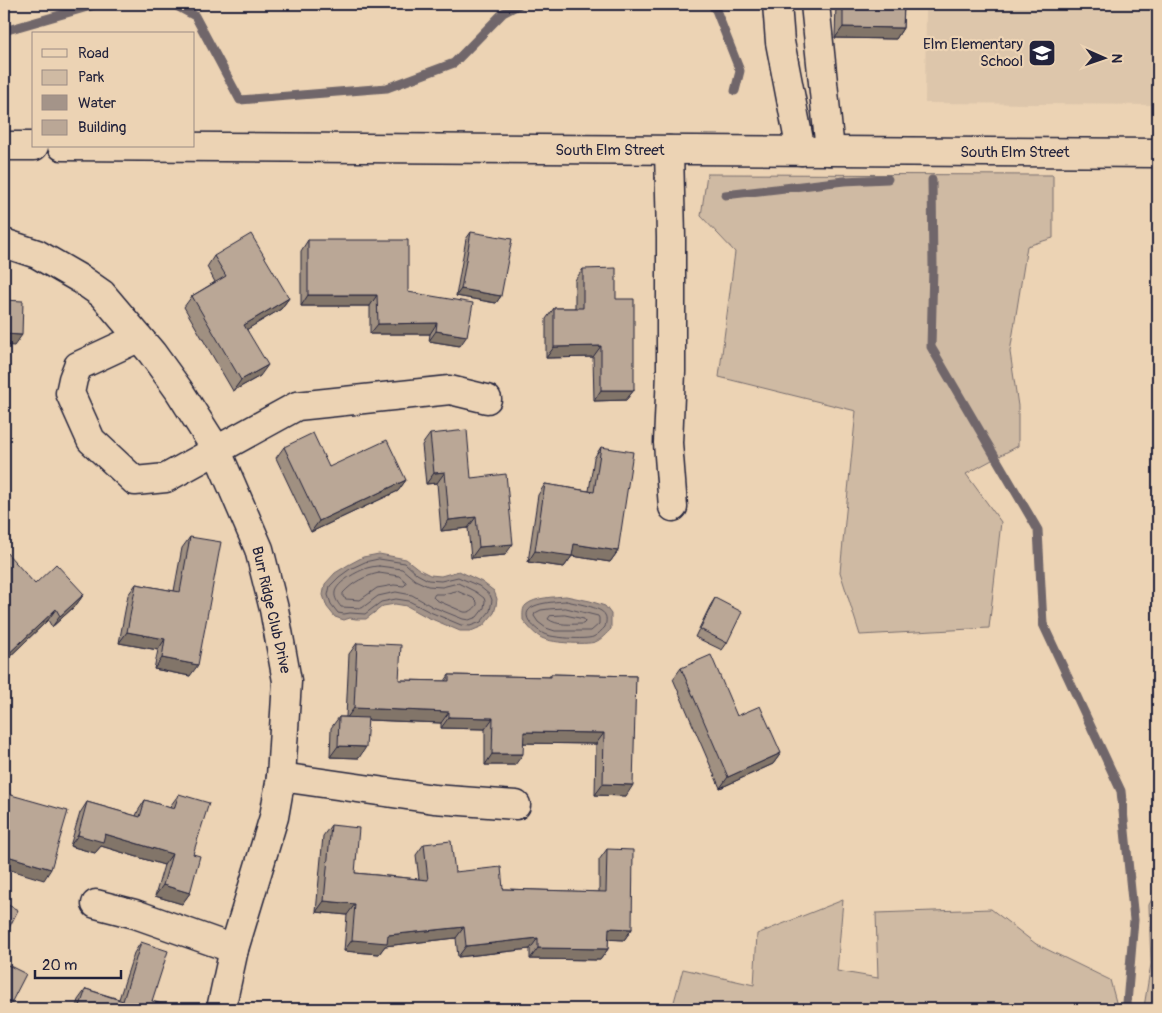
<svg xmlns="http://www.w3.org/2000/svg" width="1162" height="1013" font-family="Pangolin,sans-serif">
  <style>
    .built { fill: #ddc6ab }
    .green { fill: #cfbaa3; stroke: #786e6f }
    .water { fill: #a49489; stroke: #70666a }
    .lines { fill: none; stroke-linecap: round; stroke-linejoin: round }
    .shore { stroke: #56505a; stroke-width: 1 }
    .stream { stroke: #70666a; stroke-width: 9 }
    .minor-casing { stroke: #22223b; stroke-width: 31 }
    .minor { stroke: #ecd3b4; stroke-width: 28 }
    .wall { fill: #a09081; stroke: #22223b }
    .shaded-wall { fill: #827569; stroke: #22223b }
    .building { fill: #baa796; stroke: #22223b }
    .labels { text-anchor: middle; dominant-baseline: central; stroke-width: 4.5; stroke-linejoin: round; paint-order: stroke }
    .poi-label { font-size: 15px; fill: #22223b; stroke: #ecd3b4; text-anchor: end }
    .street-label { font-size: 15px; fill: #22223b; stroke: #ecd3b4 }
  </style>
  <rect width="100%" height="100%" fill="#ecd3b4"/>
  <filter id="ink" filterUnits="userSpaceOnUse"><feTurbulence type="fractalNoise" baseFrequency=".02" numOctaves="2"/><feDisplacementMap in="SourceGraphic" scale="10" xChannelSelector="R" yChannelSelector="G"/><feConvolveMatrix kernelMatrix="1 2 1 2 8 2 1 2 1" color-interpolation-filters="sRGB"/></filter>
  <g filter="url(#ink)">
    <!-- built -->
    <path class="built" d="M926,4H1158V105L925,103Z"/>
    <!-- green -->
    <g class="green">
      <path d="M707,174L1053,175V238L1027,246L1010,352L1018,406V446L966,474L1001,522L989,628L860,635L840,572L856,411L719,377L735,252L701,216Z"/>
      <path d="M1158,887V1009H1143L1144,1007L1151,964L1149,905Z"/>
      <path d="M843,900L837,971L878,978L876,913L991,909L1036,944L1110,980L1116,1002L1113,1009H672L683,969L754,985L757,934Z"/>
    </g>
    <!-- water -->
    <g class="water">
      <path d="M379,554L406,559L420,570L430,575L441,576L459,571L482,582L494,591L497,599L496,606L494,613L483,626L471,631H460L427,617L407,606L395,604L383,606L366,619H356L350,618L344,620L335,617L327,607L323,595L325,584L335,573L348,565L363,557Z"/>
      <path d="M566,596L590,601L605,606L611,614V629C607,633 601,640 595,642C586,645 548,643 540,637C533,633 528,626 523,620C523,615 522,608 526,605C535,597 555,597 566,596Z"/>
    </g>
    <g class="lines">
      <!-- shore -->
      <g class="shore">
        <path d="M379,559L405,563L417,574L428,580L441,581L458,577L479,586L490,595L492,600L490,611L481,622L470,626L461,625L430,612L409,601L396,599L381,602L365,614L350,613L344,614L338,613L331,604L328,595L330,586L339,577L350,569L365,562Z"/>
        <path d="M379,566L402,569L415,580L428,586L442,587L458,583L476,592L484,598L485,601L484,608L477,617L469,620L463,619L433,607L412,595L396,592L378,596L362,608L341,607C338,603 334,598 335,592C337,582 358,571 367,568C371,567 375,566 379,566Z"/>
        <path d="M379,573L399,576L406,582V584L404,586L394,585L377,588L360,600L346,599L343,597V593C353,582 365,576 379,573Z"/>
        <path d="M457,591L473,598L477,602V605C474,609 470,613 464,612L436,600L433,597L435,594H443Z"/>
        <path d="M566,601C574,603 602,607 605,615C607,618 606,623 605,627C602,630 598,635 593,637C585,640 552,638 544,634C538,631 532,625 529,621C518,602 556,602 566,601Z"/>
        <path d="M566,608L598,616L599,618V624L591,631H555L546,628L538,622L534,616L535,613L541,610L549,609Z"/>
        <path d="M565,615L584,619L585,622L583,624C572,624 557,626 548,619L550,616Z"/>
      </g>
      <!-- stream -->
      <g class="stream">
        <path d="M173,4L195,16L240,100L387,88L454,63L503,13L520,4"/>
        <path d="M711,4L716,10L740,71L735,91"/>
        <path d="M4,31L98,4"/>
        <path d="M932,180L933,267L931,347L1038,530L1043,624L1121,791L1134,920L1127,1003L1125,1009"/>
        <path d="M725,195L844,181L888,179"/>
      </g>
      <defs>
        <g id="minor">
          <path d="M777,4L780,42L801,151"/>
          <path d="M815,4L830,151"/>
          <path d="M4,146H34"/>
          <path d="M62,146L1158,153"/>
          <path d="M669,150L671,238V372L668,443L673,507"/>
          <path d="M4,243L37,254L82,280L102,294L152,353L178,389L216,449L259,549L274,609L287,681L281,777L274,817L234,949L221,1009"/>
          <path d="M138,338L78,366L73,379L70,393L91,440L135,481L166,478L297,406L450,390L487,399"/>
          <path d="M281,777L434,799L516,805"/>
          <path d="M96,904L135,914L234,949"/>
        </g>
      </defs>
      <!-- minor casing -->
      <use href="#minor" class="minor-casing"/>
      <!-- minor -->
      <use href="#minor" class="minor"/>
    </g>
    <!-- wall -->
    <g class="wall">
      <path d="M836,4H904L903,28L896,39L835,38Z"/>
      <path d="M471,232L501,296L496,303L456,296L466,239Z"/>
      <path d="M308,240L408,292L460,346L429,341L430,334H370V306H301V251Z"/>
      <path d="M214,256L289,298L281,309L247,329L260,376L233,391L184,307L192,296L215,282L207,267Z"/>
      <path d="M583,269L616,299L634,390L626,400L594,401L593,357L546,358V319L554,308H575V280Z"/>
      <path d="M430,434L471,478L505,555L471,558L468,528L441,531L437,483L426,484L422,445Z"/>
      <path d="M284,447L329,467L406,480L398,491L311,532L276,458Z"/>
      <path d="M601,447L618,551L610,562L572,556L564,567L528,562L538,495L545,484L589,491L594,458Z"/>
      <path d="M190,537V676L154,669L158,650L119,643L128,595L136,584L174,591L182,548Z"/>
      <path d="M4,554L35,584L84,594L76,605L52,627L48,620L4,662Z"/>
      <path d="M715,598L727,643L722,650L695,637L710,606Z"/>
      <path d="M357,643L399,680L445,681L449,675L549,677L551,674L636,676L626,796L595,795L596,744L523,743L515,765H485V729L441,728V723L368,720L359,758L330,757L331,728L339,717H346L349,654Z"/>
      <path d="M681,668L781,753L773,764L720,788L673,679Z"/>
      <path d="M179,794L193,854L190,893L182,904L155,896L164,865L101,846L95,853L70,846L80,813L87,802L136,816L138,811L145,800L170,808L171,805Z"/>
      <path d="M331,825L355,873L419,879L416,855L424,844L455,872L503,889L599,892V860L607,849L632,929L624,940L608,939V949L600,960L530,959V949L458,957L456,938L385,946L379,954L344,951L347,915L316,912L323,836Z"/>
      <path d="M141,942L152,1001L163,1009H75L78,1000L86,989L119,999L134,953Z"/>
    </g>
    <!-- shaded-wall -->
    <g class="shaded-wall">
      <path d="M843,27L903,28L896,39L835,38Z"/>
      <path d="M461,289L501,296L496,303L456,296Z"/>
      <path d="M308,295H377L370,306H301Z"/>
      <path d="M289,298L281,309L236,336L244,325Z"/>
      <path d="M437,323L430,334H370L378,324Z"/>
      <path d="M436,331L467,336L460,346L429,341Z"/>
      <path d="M4,334L22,335L14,346L4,345Z"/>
      <path d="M601,346L593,357L546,358L554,347Z"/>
      <path d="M268,365L260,376L233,391L241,380Z"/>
      <path d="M601,390H634L626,400L594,401Z"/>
      <path d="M445,472L437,483L426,484L434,473Z"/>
      <path d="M406,480L398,491L311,532L319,521Z"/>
      <path d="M476,517L468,528L441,531L449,520Z"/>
      <path d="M513,544L505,555L471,558L479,547Z"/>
      <path d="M574,544L618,551L610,562L572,556L564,567L528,562L535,551Z"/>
      <path d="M84,594L76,605L52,627L60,616Z"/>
      <path d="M56,609L48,620L4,662V658Z"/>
      <path d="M127,632L165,639L158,650L119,643Z"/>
      <path d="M162,658L198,665L190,676L154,669Z"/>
      <path d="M354,708L449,712L441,723L346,719Z"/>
      <path d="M449,717L493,718L485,729L441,728Z"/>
      <path d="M524,732L604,733L596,744L516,743Z"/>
      <path d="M338,746L366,747L359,758L330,757Z"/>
      <path d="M781,753L773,764L720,788L728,777Z"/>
      <path d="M492,754H523L515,765H485Z"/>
      <path d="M603,784L633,785L626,796L595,795Z"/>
      <path d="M105,834L172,854L164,865L101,846L95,853L70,846L78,835Z"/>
      <path d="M4,855L51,869L44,880L4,868Z"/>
      <path d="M163,885L190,893L182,904L155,896Z"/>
      <path d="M324,901L355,904L347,915L316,912Z"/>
      <path d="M464,927L456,938L385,946L379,954L344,951L352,940L388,935Z"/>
      <path d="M609,928L632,929L624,940L601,939Z"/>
      <path d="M538,938L530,949L458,957L466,946Z"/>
      <path d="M538,948L608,949L600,960L530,959Z"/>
    </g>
    <!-- building -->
    <g class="building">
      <path d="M843,4H904L903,28L843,27Z"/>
      <path d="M471,232L512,239L501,296L461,289Z"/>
      <path d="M251,234L289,298L244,325L268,365L241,380L192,296L226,276L214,256Z"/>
      <path d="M308,240H408V292L473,303L467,336L436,331L437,323L378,324L377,295H308Z"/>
      <path d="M616,268V299H634V390H601V346L554,347V308H583V269Z"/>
      <path d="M4,300L23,301L22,335L4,334Z"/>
      <path d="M467,430L471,478L506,474L513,544L479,547L476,517L449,520L445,472L434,473L430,434Z"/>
      <path d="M313,433L329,467L387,440L406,480L319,521L284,447Z"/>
      <path d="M601,447L633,452L618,551L574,544L572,556L535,551L545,484L594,492Z"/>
      <path d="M190,537L221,542L198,665L162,658L165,639L127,632L136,584L180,592Z"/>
      <path d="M6,552L35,584L56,564L84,594L60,616L56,609L4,658V627L9,623L4,617V554Z"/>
      <path d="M715,598L742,612L727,643L700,629Z"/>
      <path d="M357,643L401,645L399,680L449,681V675L551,677V674L636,676L633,785L603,784L604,733L524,732L523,754H492L493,718L449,717V712L354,708Z"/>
      <path d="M711,655L737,716L760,706L781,753L728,777L681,668Z"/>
      <path d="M339,717L368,718L366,747L338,746Z"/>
      <path d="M4,793L68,811L51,869L4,855Z"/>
      <path d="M179,794L209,803L193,854L200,856L190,893L163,885L172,854L105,834L103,842L78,835L87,802L140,817L145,800L174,809Z"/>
      <path d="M331,825L359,828L355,873L428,880L424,844L451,841L455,872L501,867L503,889L606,892L607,849L633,850L632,929L609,928L608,949L538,948V938L466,946L464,927L388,935L387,943L352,940L355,904L324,901Z"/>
      <path d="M4,903L18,910L4,938Z"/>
      <path d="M141,942L168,951L152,1001L165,1005L163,1009H79L86,989L123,1001Z"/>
      <path d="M4,963L26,974L8,1009L4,1007Z"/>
    </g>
  </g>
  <!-- icons -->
  <defs>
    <symbol id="school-square" viewBox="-11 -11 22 22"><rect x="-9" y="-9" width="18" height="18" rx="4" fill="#22223b" stroke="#ecd3b4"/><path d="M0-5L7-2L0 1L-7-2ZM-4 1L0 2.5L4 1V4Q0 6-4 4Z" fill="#fff"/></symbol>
  </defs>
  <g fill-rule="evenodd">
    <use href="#school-square" x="1026" y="37" width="32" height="32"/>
  </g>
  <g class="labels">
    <!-- poi labels -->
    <g class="poi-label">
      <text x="1023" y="44">Elm Elementary<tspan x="1023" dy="17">School</tspan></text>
    </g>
    <!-- street labels -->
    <g class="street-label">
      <text x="610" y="150">South Elm Street</text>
      <text x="1015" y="152">South Elm Street</text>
      <text transform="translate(271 610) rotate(77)">Burr Ridge Club Drive</text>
    </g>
  </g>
  <!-- margin -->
  <rect width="1162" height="1013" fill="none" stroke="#ecd3b4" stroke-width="20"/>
  <rect x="10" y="10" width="1142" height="993" fill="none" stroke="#22223b" stroke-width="2" filter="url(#ink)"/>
  <!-- legend -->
  <rect x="32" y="32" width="162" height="115" fill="#ecd3b4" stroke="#9b8c84"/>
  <rect x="42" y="49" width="25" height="8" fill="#ecd3b4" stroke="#9b8c84"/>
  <text x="78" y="58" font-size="15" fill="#22223b">Road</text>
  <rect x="42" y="70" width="25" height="15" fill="#cfbaa3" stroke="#9b8c84"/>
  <text x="78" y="82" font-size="15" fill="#22223b">Park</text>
  <rect x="42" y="95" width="25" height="15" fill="#a49489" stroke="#9b8c84"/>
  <text x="78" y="108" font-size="15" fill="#22223b">Water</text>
  <rect x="42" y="120" width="25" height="15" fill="#baa796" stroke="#9b8c84"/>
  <text x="78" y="132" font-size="15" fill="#22223b">Building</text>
  <!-- north arrow -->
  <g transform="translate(1104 58) rotate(92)" stroke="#ecd3b4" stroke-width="4" paint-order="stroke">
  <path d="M0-4L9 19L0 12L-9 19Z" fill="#22223b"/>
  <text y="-8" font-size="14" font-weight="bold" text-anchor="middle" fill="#22223b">N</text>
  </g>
  <!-- scale -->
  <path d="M35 970v8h86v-8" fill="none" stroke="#22223b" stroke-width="2.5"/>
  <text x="42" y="970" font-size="15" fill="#22223b" stroke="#ecd3b4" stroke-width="4" paint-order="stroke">20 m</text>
</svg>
